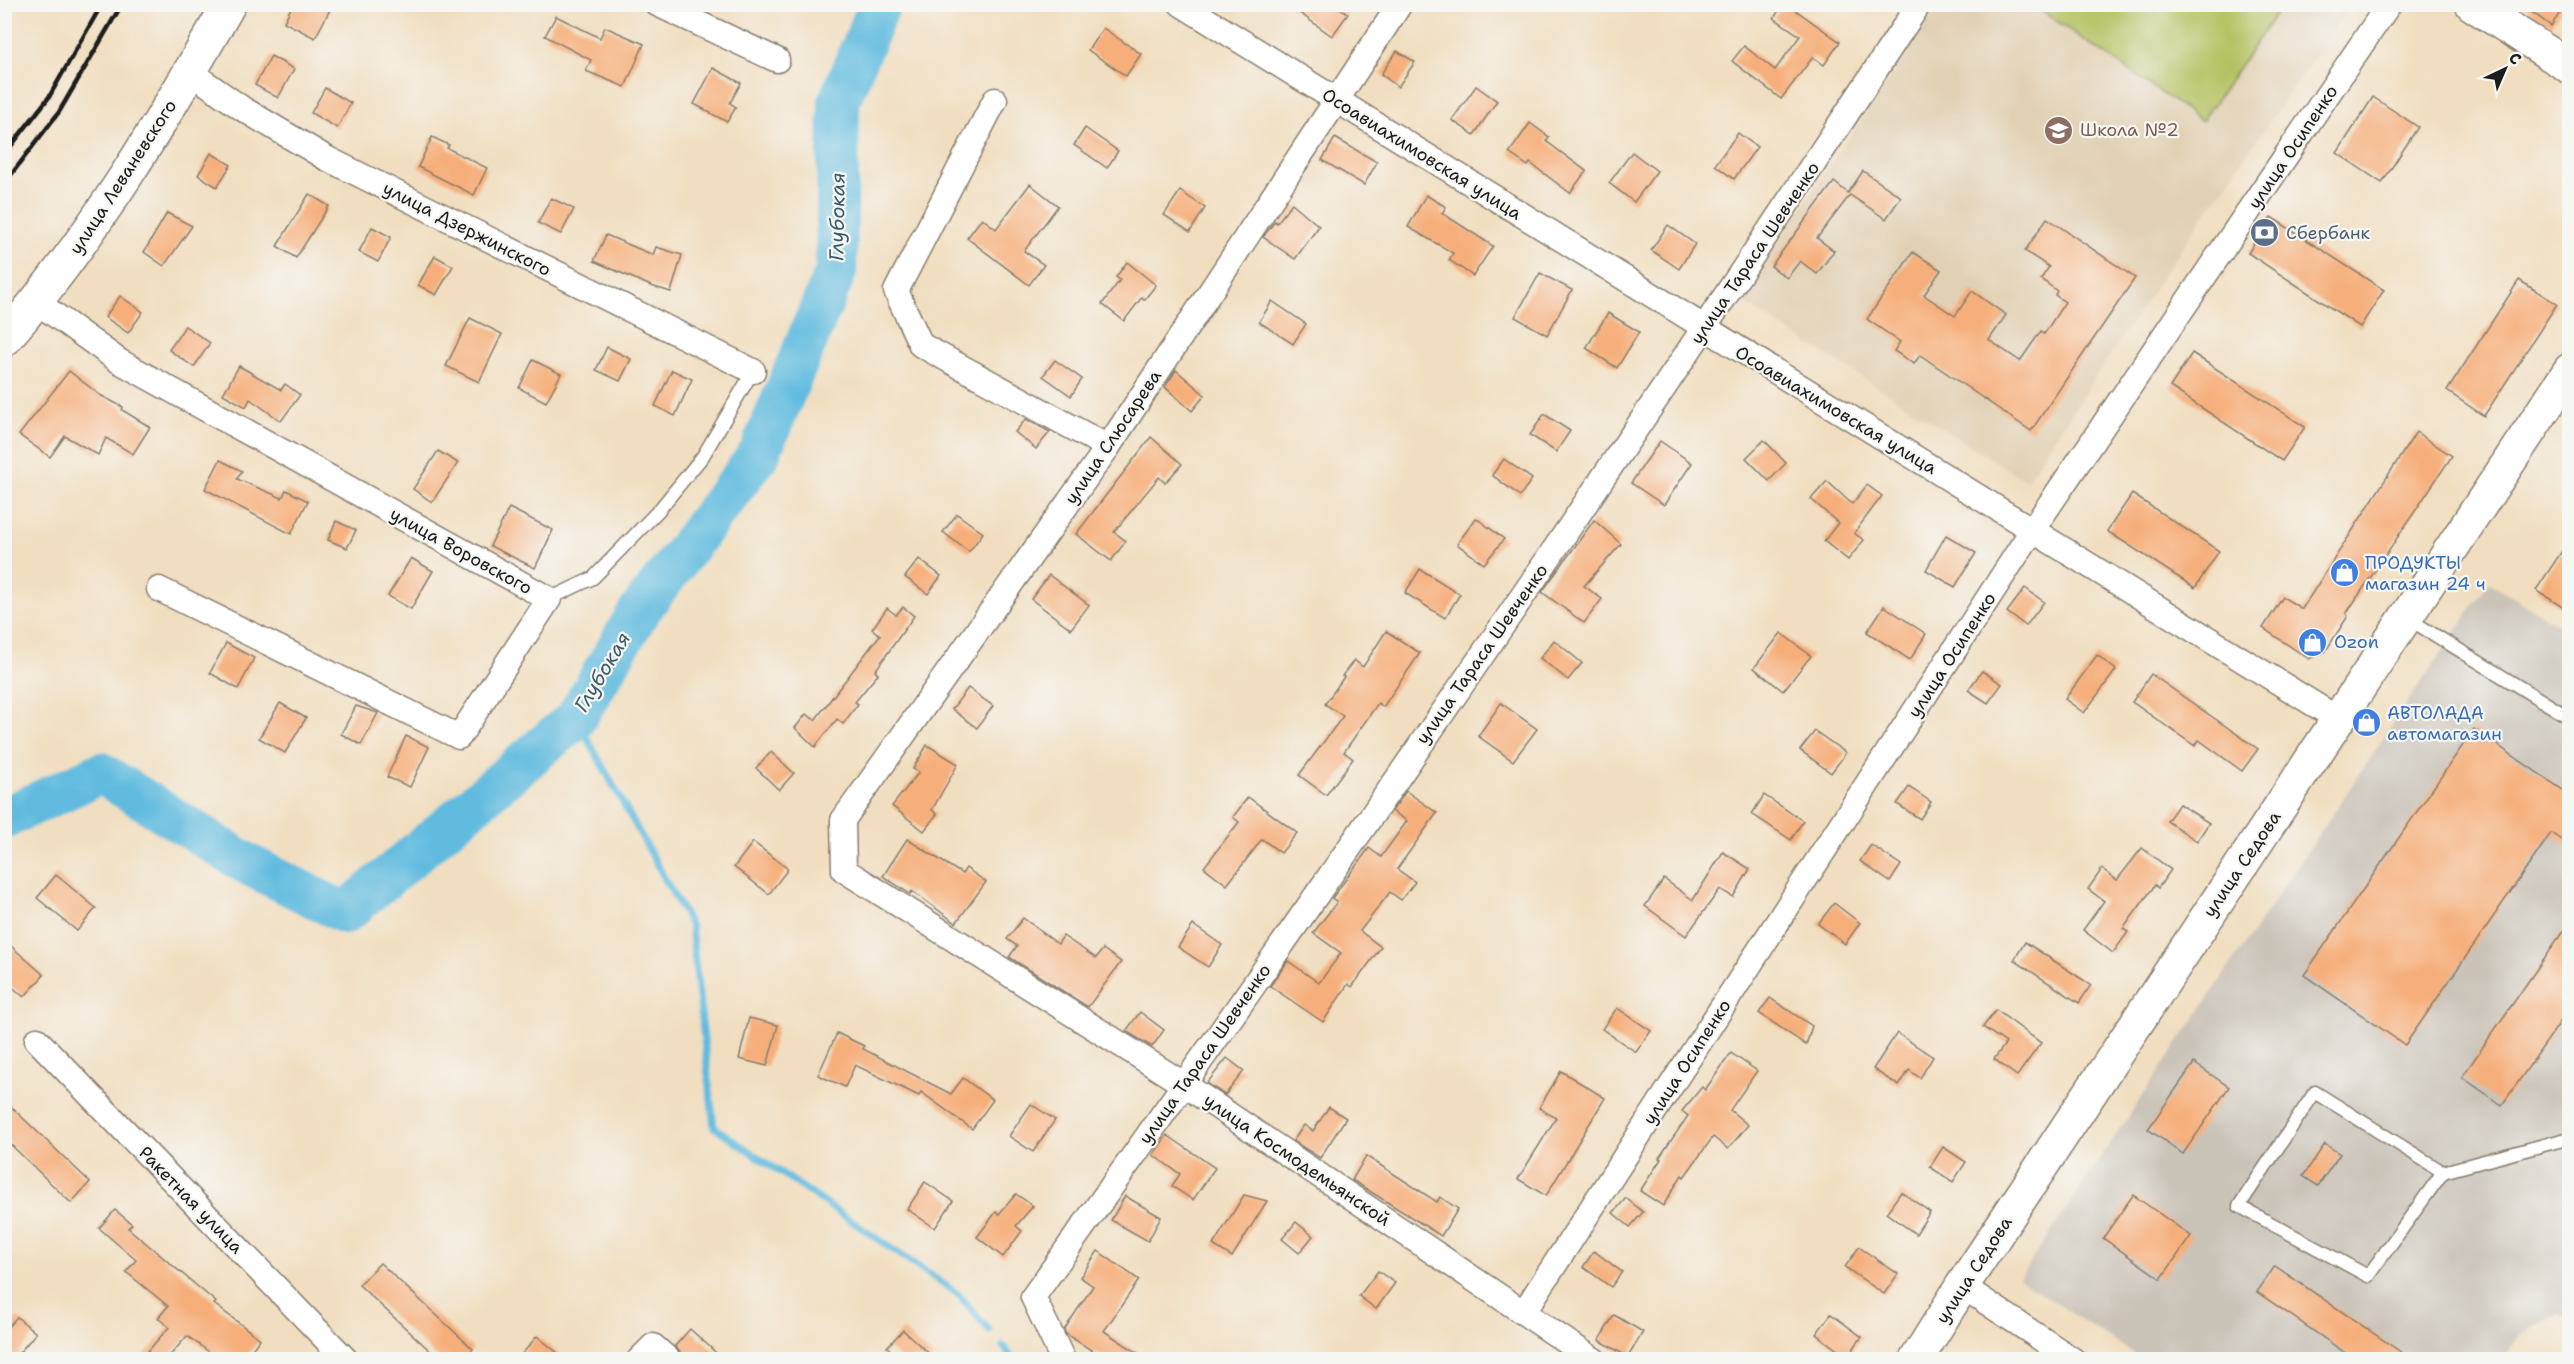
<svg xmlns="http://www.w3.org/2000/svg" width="2574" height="1364" font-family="'Shantell Sans',sans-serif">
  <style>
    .built { fill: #e2d0b4 }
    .industrial { fill: #cac3b8 }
    .green { fill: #b5c264; stroke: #686f40; stroke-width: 1.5 }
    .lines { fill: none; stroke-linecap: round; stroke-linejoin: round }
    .stream { stroke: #61bbdf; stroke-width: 7 }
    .river { stroke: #61bbdf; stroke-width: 42 }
    .building { fill: #f6af7a }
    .lane-casing { stroke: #867d6e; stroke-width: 15 }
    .street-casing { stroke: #867d6e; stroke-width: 27 }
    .secondary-casing { stroke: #867d6e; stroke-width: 36 }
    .lane { stroke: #fff; stroke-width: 12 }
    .street { stroke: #fff; stroke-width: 24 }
    .secondary { stroke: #fff; stroke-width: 33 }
    .rail { stroke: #1c1c1c; stroke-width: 4.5 }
    .labels { text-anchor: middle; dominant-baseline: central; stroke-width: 4.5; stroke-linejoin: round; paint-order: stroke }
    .education-label { font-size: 18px; fill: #785e54; stroke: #f6f6f2; text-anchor: start }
    .street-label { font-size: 18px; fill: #1c1c1c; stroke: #f6f6f2 }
    .service-label { font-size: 18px; fill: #4e5e75; stroke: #f6f6f2; text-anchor: start }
    .shop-label { font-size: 18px; fill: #366cbe; stroke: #f6f6f2; text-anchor: start }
    .water-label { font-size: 20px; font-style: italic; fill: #385c6a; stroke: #f6f6f2 }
  </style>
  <rect width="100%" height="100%" fill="#f6f6f2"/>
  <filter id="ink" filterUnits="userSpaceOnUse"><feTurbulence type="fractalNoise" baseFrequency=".0167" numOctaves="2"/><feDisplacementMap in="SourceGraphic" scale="12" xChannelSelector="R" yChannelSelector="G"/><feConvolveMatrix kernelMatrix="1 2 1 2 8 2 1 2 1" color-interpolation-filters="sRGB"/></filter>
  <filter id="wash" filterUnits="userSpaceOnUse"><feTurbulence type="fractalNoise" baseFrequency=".008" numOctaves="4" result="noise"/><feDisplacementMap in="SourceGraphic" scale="24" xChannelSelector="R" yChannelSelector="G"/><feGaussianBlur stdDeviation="1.35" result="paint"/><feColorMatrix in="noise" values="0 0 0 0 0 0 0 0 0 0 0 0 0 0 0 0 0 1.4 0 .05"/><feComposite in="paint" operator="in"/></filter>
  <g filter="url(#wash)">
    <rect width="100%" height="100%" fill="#f1dec0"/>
    <!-- built -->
    <path class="built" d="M1939,5H2351L2176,256L2026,481L1739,300Z"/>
    <!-- industrial -->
    <path class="industrial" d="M2489,582L2569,631V1319L2559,1314L2520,1335L2503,1359H2142L2019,1279Z"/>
    <!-- green -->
    <path class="green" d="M2033,5H2282L2202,121Z"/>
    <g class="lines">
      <!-- stream -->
      <g class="stream">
        <path d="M576,718L691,926L714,1127L958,1294L989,1330"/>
        <path d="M1003,1346L1014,1360"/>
      </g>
      <!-- river -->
      <path class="river" d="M4,818L101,773L247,864L345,913L576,718L638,613L759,454L836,271L839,101L880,4"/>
    </g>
    <g id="blocks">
      <!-- building -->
      <g class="building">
        <path d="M293,4H333L315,38L284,22Z"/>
        <path d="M1287,4H1334L1348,14L1332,36Z"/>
        <path d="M1783,4H1787L1840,42L1824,65L1813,57L1781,99L1732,61L1744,46L1775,70L1800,36L1774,18Z"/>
        <path d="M2521,4H2566L2551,26Z"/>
        <path d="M556,16L600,38L605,27L644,44L625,87L586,71L591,60L545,36Z"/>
        <path d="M1103,28L1141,54L1126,76L1088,50Z"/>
        <path d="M1397,51L1415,62L1398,87L1381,74Z"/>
        <path d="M271,56L294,69L278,98L255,85Z"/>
        <path d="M713,68L741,83L730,103L736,107L727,122L694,104Z"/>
        <path d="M1476,86L1497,101L1474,135L1452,120Z"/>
        <path d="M325,88L351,103L337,128L311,113Z"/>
        <path d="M2373,97L2418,127L2382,183L2337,153Z"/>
        <path d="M1530,123L1549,137L1546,141L1586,171L1570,193L1530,163L1528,166L1509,153Z"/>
        <path d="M1085,128L1118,151L1107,168L1074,145Z"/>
        <path d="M1738,133L1757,147L1734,179L1715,165Z"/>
        <path d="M432,137L449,145L447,148L487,168L474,195L418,167Z"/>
        <path d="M1335,138L1377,162L1364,185L1322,160Z"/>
        <path d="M1632,152L1657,171L1634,202L1609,183Z"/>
        <path d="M211,153L231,165L217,187L198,175Z"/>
        <path d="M1863,171L1901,197L1886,219L1850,195L1817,238L1834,251L1817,274L1800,261L1787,278L1771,266L1834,182L1848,193Z"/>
        <path d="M1030,184L1058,206L1024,251L1044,265L1029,285L967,238L982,218L996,229Z"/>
        <path d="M1180,191L1205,208L1190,232L1164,215Z"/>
        <path d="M309,194L329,206L296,258L277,246Z"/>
        <path d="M1426,195L1446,207L1442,213L1493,246L1473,276L1449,260L1453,253L1408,227Z"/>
        <path d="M551,198L574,209L561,234L538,223Z"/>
        <path d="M1292,203L1319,226L1295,259L1263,237L1275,221L1277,223Z"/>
        <path d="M167,213L192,226L164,266L144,252Z"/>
        <path d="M2271,217L2384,290L2360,327L2248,253Z"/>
        <path d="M2047,218L2135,278L2031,431L1920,355L1914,364L1894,351L1900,342L1867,319L1913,252L1941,270L1924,295L1955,316L1972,291L2006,315L1989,340L2020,361L2041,331L2044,334L2065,302L2055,295L2057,291L2041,279L2049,267L2025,251Z"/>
        <path d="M1668,225L1695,244L1679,269L1651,250Z"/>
        <path d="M372,227L391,237L378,262L359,252Z"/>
        <path d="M606,235L653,255L656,247L682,255L671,292L651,286L594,261Z"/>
        <path d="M435,256L453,266L436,295L418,285Z"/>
        <path d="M1127,262L1156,285L1144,300L1142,297L1124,321L1102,304L1120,280L1116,277Z"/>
        <path d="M1540,273L1572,290L1547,335L1515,317Z"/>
        <path d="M2519,280L2557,304L2484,416L2447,391Z"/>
        <path d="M120,296L143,312L128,333L105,317Z"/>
        <path d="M1272,301L1306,324L1293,344L1259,322Z"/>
        <path d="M1608,313L1639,332L1617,368L1586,348Z"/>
        <path d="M470,318L502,334L479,382L446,366Z"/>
        <path d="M185,326L210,343L194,367L169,350Z"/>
        <path d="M607,347L631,359L620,381L596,370Z"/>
        <path d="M2192,353L2305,427L2282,461L2170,387Z"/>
        <path d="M533,360L561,374L546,402L519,388Z"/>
        <path d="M1055,360L1082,379L1071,396L1043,376Z"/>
        <path d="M239,366L281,390L285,384L300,395L281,421L250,399L246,407L223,394Z"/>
        <path d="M672,370L692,379L675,416L655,406Z"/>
        <path d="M1176,370L1205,395L1192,411L1165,387Z"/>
        <path d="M69,371L100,395L123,407L122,410L150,427L133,454L106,438L98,455L65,436L50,457L19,435Z"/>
        <path d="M1544,414L1570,431L1556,452L1530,435Z"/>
        <path d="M1026,419L1050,432L1036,449L1015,432Z"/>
        <path d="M2416,432L2452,456L2346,614L2348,616L2325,652L2309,659L2263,628L2283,597L2302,609Z"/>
        <path d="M1151,437L1182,464L1165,483L1159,477L1114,532L1126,541L1111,561L1076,534Z"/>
        <path d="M1764,440L1786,463L1769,481L1746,458Z"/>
        <path d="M1660,441L1692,463L1664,505L1631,483Z"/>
        <path d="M438,451L458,463L432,502L413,489Z"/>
        <path d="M1504,459L1532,479L1520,496L1492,475Z"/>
        <path d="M220,460L242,471L237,479L282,498L286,490L308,501L291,534L205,489Z"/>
        <path d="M1827,481L1852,504L1867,485L1882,496L1854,533L1864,540L1848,560L1824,541L1838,523L1811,499Z"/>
        <path d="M2132,494L2219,551L2195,588L2107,531Z"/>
        <path d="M509,508L553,530L535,568L490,546Z"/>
        <path d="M957,514L983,533L969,552L943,532Z"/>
        <path d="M1476,518L1504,539L1484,564L1457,544Z"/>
        <path d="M1594,520L1621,544L1584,586L1602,599L1584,623L1542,592Z"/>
        <path d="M336,521L356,530L347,548L328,540Z"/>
        <path d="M1946,535L1976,553L1955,587L1926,570Z"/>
        <path d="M2570,539V612L2536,590Z"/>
        <path d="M411,558L433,571L411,609L388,596Z"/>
        <path d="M919,559L941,576L928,594L905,577Z"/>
        <path d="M1420,569L1460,594L1445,618L1405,593Z"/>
        <path d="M1049,575L1089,605L1071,629L1031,599Z"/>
        <path d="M2025,588L2044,602L2026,626L2007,612Z"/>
        <path d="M1884,606L1926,634L1910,660L1867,632Z"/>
        <path d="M903,607L914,616L875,671L878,674L855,702L858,704L843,724L837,719L815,747L795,728L806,714L815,720L880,635L872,629L887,608L896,615Z"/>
        <path d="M1386,631L1420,653L1383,707L1378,703L1344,752L1353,759L1326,795L1299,775L1343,716L1325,704L1344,677L1342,676L1354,660L1363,667Z"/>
        <path d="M1781,633L1811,656L1783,691L1754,668Z"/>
        <path d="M1554,640L1582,663L1568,680L1540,658Z"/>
        <path d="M226,643L254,658L238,689L210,673Z"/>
        <path d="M2097,655L2116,670L2084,713L2065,699Z"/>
        <path d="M1982,671L2002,684L1988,703L1968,690Z"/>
        <path d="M2151,674L2258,749L2242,771L2199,740L2195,746L2132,702Z"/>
        <path d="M968,688L993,706L977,728L952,709Z"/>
        <path d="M280,703L306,718L285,753L259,738Z"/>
        <path d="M1501,703L1537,729L1513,761L1478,736Z"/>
        <path d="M356,706L378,713L361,745L341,734Z"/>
        <path d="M2474,729L2570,795V846L2551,833L2405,1045L2304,975Z"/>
        <path d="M1815,731L1846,753L1831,773L1800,750Z"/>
        <path d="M406,736L429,747L410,787L387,777Z"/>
        <path d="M927,745L958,764L932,810L937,814L924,831L892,806L919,772L913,769Z"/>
        <path d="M771,752L794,773L779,790L756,768Z"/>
        <path d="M1909,787L1931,802L1920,819L1897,804Z"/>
        <path d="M1406,791L1437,813L1397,869L1415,882L1401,900L1390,892L1360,931L1381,947L1352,987L1348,984L1323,1022L1270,986L1288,961L1319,983L1341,953L1313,933L1337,902L1332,898L1369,848L1381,857L1407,821L1392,811Z"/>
        <path d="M1764,795L1803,821L1791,840L1752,814Z"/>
        <path d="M1248,797L1297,833L1281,853L1262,839L1227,885L1204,867L1239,822L1233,817Z"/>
        <path d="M2179,804L2209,823L2197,841L2167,821Z"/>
        <path d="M907,839L962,874L966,868L986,882L956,923L912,891L910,894L883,876Z"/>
        <path d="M753,842L788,869L769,894L734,867Z"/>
        <path d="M1871,845L1901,865L1890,882L1860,861Z"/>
        <path d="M2142,848L2171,870L2158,888L2155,885L2123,929L2128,932L2113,953L2083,930L2104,901L2088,889L2102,869L2117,880Z"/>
        <path d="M1723,852L1750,869L1733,897L1720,889L1686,936L1645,906L1664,879L1693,900Z"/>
        <path d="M56,875L96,908L77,931L37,898Z"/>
        <path d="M1834,903L1860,923L1845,944L1818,924Z"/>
        <path d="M1023,918L1058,944L1063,936L1096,958L1103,949L1121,962L1088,1007L1009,957L1017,946L1007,939Z"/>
        <path d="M2570,921V1008L2502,1105L2462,1077Z"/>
        <path d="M1193,925L1222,945L1208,967L1178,947Z"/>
        <path d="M4,940L44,975L24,997L4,980Z"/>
        <path d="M2025,942L2091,985L2079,1003L2014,960Z"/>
        <path d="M1770,998L1812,1026L1806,1045L1759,1013Z"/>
        <path d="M1617,1008L1651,1031L1636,1052L1602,1029Z"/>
        <path d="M1996,1010L2041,1043L2017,1076L1994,1059L2006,1043L1983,1027Z"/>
        <path d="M1140,1012L1164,1030L1152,1047L1126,1031Z"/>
        <path d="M749,1018L778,1025L767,1066L739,1059Z"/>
        <path d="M837,1033L864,1046L863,1049L951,1094L963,1078L993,1100L972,1129L921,1092L919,1096L855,1065L845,1087L818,1075Z"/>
        <path d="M1897,1033L1933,1057L1920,1078L1909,1070L1899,1086L1873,1069Z"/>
        <path d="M1731,1053L1757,1071L1730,1110L1748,1125L1728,1149L1713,1137L1684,1177L1682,1175L1663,1206L1640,1191L1661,1159L1659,1158L1688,1116L1682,1111L1702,1087L1705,1090Z"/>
        <path d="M1227,1058L1244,1071L1225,1095L1207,1083Z"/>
        <path d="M2194,1063L2229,1087L2183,1154L2148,1129Z"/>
        <path d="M1561,1071L1605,1098L1546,1196L1518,1179L1556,1118L1539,1108Z"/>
        <path d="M4,1100L90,1182L71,1203L4,1138Z"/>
        <path d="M1031,1104L1055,1120L1033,1152L1009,1136Z"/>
        <path d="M1329,1107L1346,1118L1320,1158L1293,1141L1304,1125L1313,1131Z"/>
        <path d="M1167,1135L1215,1168L1193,1200L1172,1186L1180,1174L1153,1155Z"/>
        <path d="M2325,1144L2340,1154L2318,1186L2303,1176Z"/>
        <path d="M1943,1147L1966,1162L1953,1182L1930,1167Z"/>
        <path d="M1366,1156L1437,1202L1440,1197L1458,1209L1441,1236L1352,1180Z"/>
        <path d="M925,1182L953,1201L935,1228L907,1209Z"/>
        <path d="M1901,1192L1930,1212L1916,1234L1886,1213Z"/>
        <path d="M1016,1194L1033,1206L1016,1226L1022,1231L1003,1257L977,1237L996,1212L999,1214Z"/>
        <path d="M1244,1195L1267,1201L1232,1257L1213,1245Z"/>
        <path d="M2133,1195L2191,1236L2161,1279L2103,1238Z"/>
        <path d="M1125,1196L1161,1217L1148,1241L1111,1220Z"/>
        <path d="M1626,1198L1643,1212L1630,1227L1613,1213Z"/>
        <path d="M115,1210L132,1224L128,1228L216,1302L214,1304L260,1339L245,1359H219L187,1336L167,1359H141L169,1327L158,1318L168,1306L126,1272L136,1260L99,1228Z"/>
        <path d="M1296,1222L1313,1236L1299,1253L1282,1239Z"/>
        <path d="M1859,1247L1898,1274L1884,1294L1845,1267Z"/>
        <path d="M1098,1251L1139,1280L1104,1331L1147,1359H1105L1066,1334L1064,1330L1093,1286L1080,1277Z"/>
        <path d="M1594,1251L1622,1272L1611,1287L1583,1267Z"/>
        <path d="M380,1263L473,1349L463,1359H439L359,1285Z"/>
        <path d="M2275,1266L2411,1359H2354L2257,1292Z"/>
        <path d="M1378,1271L1395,1283L1376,1309L1359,1296Z"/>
        <path d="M1831,1314L1862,1337L1847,1357L1816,1334Z"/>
        <path d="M1614,1315L1643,1332L1628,1357L1599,1340Z"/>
        <path d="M17,1317L36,1333L14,1359H4V1331Z"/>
        <path d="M690,1329L710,1347L722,1359H683L682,1355L675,1346Z"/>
        <path d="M903,1330L935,1359H901L887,1347Z"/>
        <path d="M537,1336L565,1359H518Z"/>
      </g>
    </g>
  </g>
  <g filter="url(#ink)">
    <use href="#blocks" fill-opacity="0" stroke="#867d6e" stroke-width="1.5"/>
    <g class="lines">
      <defs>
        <g id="lane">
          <path d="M549,599L593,578L659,510L703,456L753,371"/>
          <path d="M2407,618L2570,718"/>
          <path d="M2443,1172L2315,1092L2239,1206L2368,1276L2443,1172L2570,1138"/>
        </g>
        <g id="street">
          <path d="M657,4L777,60"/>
          <path d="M1181,4C1566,244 1953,480 2338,719"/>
          <path d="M1400,4L1108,447L843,820L844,870L1185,1085L1594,1360"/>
          <path d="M190,72L243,109L326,158L753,371"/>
          <path d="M995,100L896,291L921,345L1108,447"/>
          <path d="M37,302L119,361L549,599L459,737L159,589"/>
          <path d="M37,1040L346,1360"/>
          <path d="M1962,1286L2073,1360"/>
          <path d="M1524,1312L2033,529L2389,4"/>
          <path d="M639,1360L653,1346L669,1360"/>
          <path d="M1063,1360L1033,1297C1337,872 1632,441 1919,4"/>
        </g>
        <g id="secondary">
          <path d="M2472,4L2570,67"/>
          <path d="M4,340C93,237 162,122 229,4"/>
          <path d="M1916,1360L1962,1286L2570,370"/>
        </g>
      </defs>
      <!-- lane casing -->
      <use href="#lane" class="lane-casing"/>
      <!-- street casing -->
      <use href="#street" class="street-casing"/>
      <!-- secondary casing -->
      <use href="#secondary" class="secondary-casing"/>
      <!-- lane -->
      <use href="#lane" class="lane"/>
      <!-- street -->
      <use href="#street" class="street"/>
      <!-- secondary -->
      <use href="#secondary" class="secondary"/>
      <!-- rail -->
      <g class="rail">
        <path d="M4,155L49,97L102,4"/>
        <path d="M4,184L59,112L122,4"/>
      </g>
    </g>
  </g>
  <!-- icons -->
  <defs>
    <symbol id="school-disc" viewBox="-11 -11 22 22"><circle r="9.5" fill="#8d6e63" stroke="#f6f6f2"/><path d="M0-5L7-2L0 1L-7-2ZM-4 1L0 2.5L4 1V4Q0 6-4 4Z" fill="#fff"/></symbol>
    <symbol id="bank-disc" viewBox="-11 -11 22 22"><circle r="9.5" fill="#5c6f8a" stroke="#f6f6f2"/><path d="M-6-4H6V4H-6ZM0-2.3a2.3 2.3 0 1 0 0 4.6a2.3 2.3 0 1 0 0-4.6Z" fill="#fff"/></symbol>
    <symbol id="shop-disc" viewBox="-11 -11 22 22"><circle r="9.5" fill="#3f7fe0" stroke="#f6f6f2"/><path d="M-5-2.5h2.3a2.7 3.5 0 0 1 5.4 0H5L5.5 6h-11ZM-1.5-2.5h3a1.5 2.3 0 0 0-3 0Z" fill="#fff"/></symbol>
  </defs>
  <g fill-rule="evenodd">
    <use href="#school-disc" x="2042" y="114" width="33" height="33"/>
    <use href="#bank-disc" x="2248" y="216" width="33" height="33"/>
    <use href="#shop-disc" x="2328" y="556" width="33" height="33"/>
    <use href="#shop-disc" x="2296" y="626" width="33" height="33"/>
    <use href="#shop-disc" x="2350" y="706" width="33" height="33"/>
  </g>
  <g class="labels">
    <!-- education labels -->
    <g class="education-label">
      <text x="2080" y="130">Школа №2</text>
    </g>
    <!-- street labels -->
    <g class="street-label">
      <text transform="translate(2293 147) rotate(-56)">улица Осипенко</text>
      <text transform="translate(1422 154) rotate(32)">Осоавиахимовская улица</text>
      <text transform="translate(123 177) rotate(-57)">улица Леваневского</text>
      <text transform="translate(467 229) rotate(27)">улица Дзержинского</text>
      <text transform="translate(1755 253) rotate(-56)">улица Тараса Шевченко</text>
      <text transform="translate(1836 410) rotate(31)">Осоавиахимовская улица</text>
      <text transform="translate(1113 437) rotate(-56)">улица Слюсарева</text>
      <text transform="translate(461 551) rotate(29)">улица Воровского</text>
      <text transform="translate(1482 654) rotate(-55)">улица Тараса Шевченко</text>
      <text transform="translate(1952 655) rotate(-57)">улица Осипенко</text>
      <text transform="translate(2242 864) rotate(-56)">улица Седова</text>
      <text transform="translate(1205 1054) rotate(-55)">улица Тараса Шевченко</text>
      <text transform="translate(1687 1062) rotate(-57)">улица Осипенко</text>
      <text transform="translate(1297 1160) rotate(34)">улица Космодемьянской</text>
      <text transform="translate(191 1200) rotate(46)">Ракетная улица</text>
      <text transform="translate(1974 1270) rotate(-57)">улица Седова</text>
    </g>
    <!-- service labels -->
    <g class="service-label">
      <text x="2286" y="233">Сбербанк</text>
    </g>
    <!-- shop labels -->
    <g class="shop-label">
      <text x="2365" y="563">ПРОДУКТЫ<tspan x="2365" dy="21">магазин 24 ч</tspan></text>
      <text x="2334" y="642">Ozon</text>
      <text x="2387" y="713">АВТОЛАДА<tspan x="2387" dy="21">автомагазин</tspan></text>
    </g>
    <!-- water labels -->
    <g class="water-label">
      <text transform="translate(837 217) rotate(-89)">Глубокая</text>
      <text transform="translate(602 672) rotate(-59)">Глубокая</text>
    </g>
  </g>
  <!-- margin -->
  <rect width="2574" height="1364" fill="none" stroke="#f6f6f2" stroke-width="24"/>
  <!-- north arrow -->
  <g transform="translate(2505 69) rotate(44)" stroke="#f6f6f2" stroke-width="4.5" paint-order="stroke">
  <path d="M0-4.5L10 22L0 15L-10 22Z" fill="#1c1c1c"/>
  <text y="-9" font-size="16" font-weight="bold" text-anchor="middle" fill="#1c1c1c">С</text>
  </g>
</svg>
